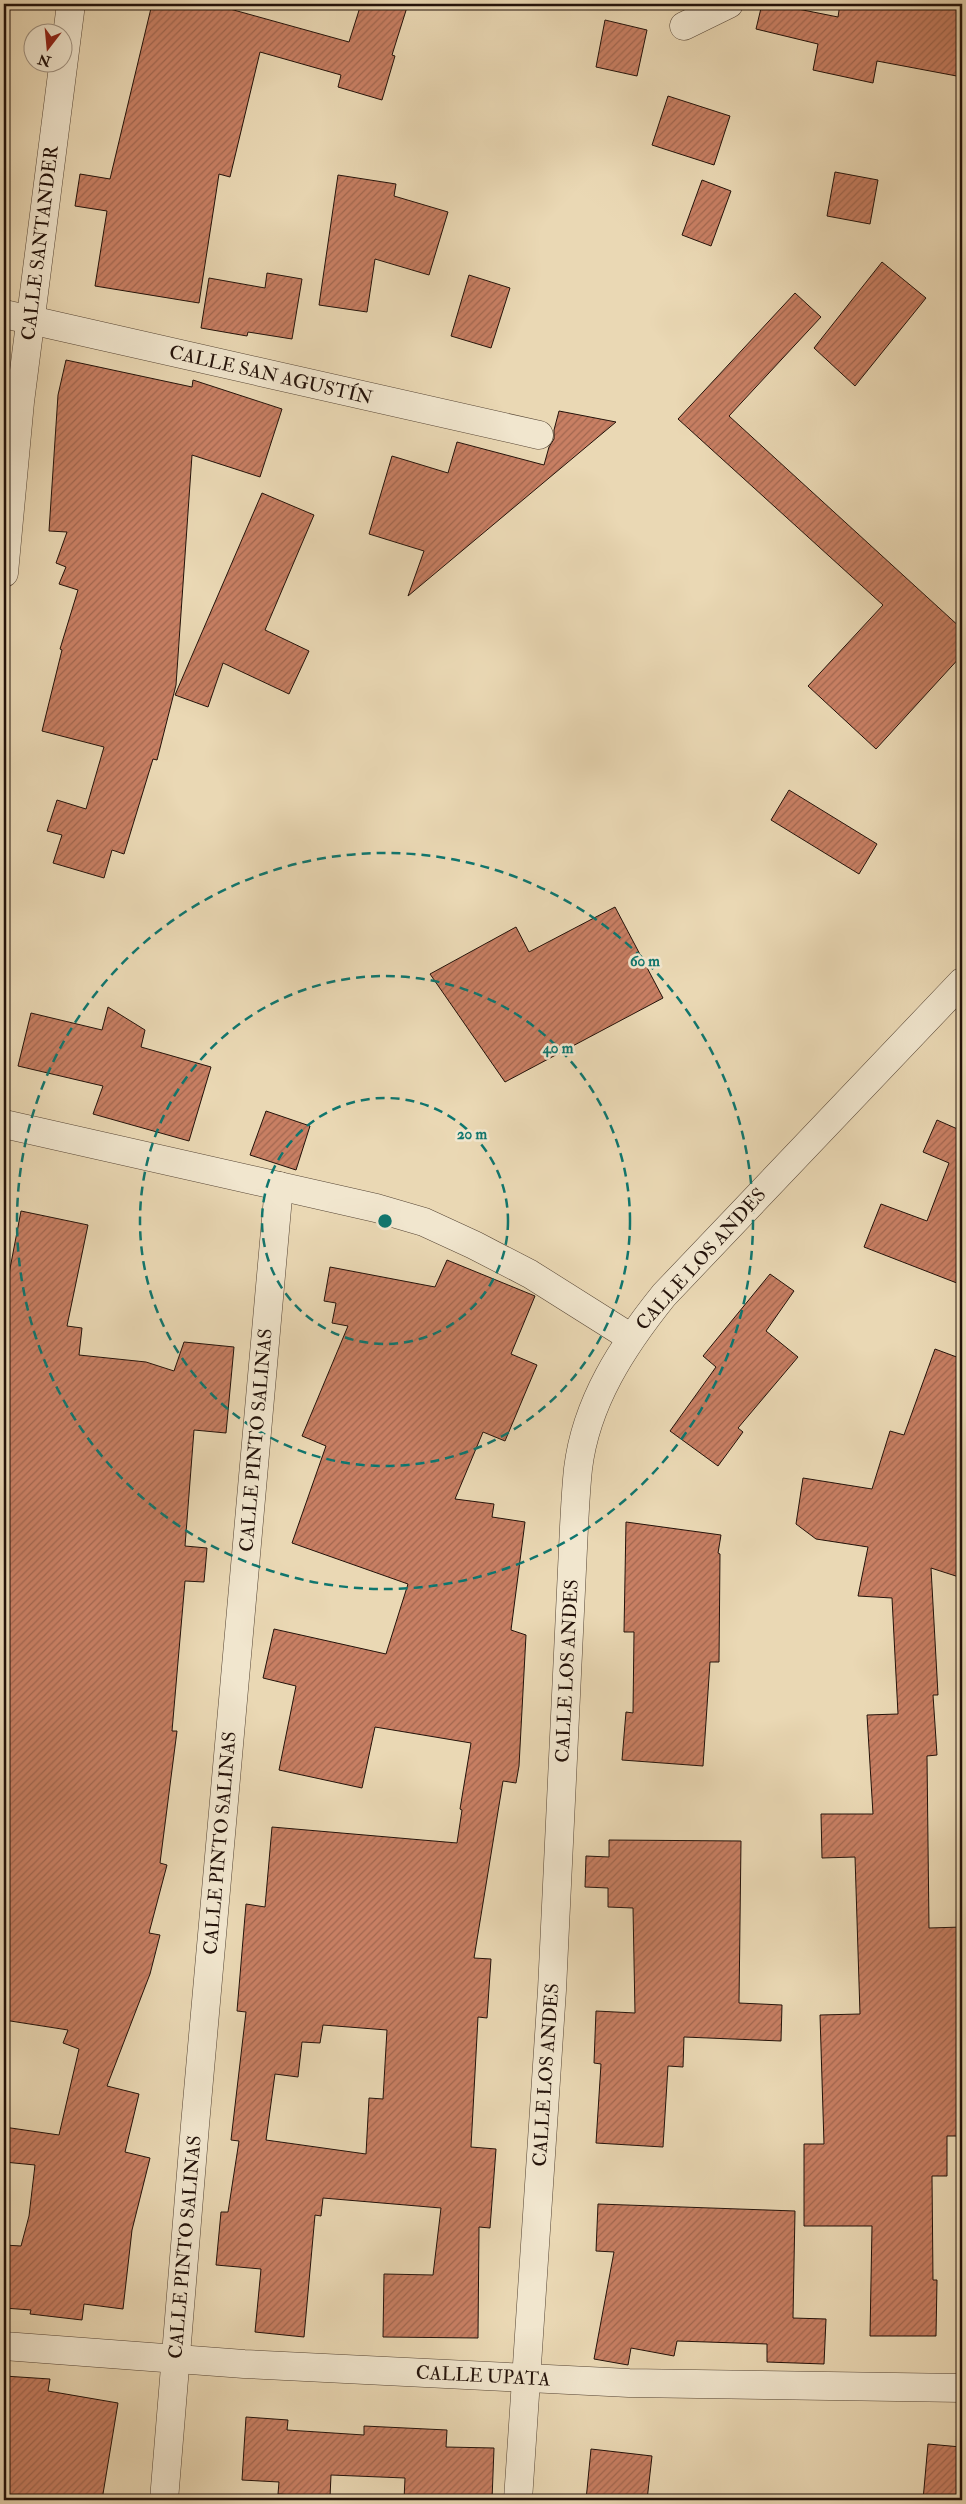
<svg xmlns="http://www.w3.org/2000/svg" width="966" height="2504" font-family="'IM FELL Double Pica',serif">
  <style>
    .building { fill: url(#building-hatch); stroke: #23120a; fill-rule: evenodd }
    .lines { fill: none; stroke-linecap: round; stroke-linejoin: round }
    .street-casing { stroke: #554434; stroke-width: 29 }
    .street { stroke: #f1e6ce; stroke-width: 28 }
    .ring { fill: none; stroke: #0f766e; stroke-width: 2.5; stroke-dasharray: 9 6 }
    .labels { text-anchor: middle; dominant-baseline: central; stroke-width: 5; stroke-linejoin: round; paint-order: stroke }
    .street-label { font-size: 19px; fill: #23120a; stroke: #f1e6ce }
    .centre { fill: #0f766e; stroke: #f1e6ce; stroke-width: 2.5 }
    .ring-label { font-size: 15px; text-anchor: middle; font-weight: bold; fill: #0f766e; stroke: #f1e6ce; stroke-width: 5; stroke-linejoin: round; paint-order: stroke }
  </style>
  <defs>
    <pattern id="building-hatch" width="6" height="6" patternUnits="userSpaceOnUse" patternTransform="scale(1.25)"><rect width="6" height="6" fill="#c87f63"/><path d="M-1 1l2-2M0 6l6-6M5 7l2-2" fill="none" stroke="#a26750"/></pattern>
  </defs>
  <rect width="100%" height="100%" fill="#ead8b4"/>
  <filter id="stains"><feTurbulence type="fractalNoise" baseFrequency=".004" numOctaves="4"/><feColorMatrix values="0 0 0 0 .2 0 0 0 0 .09 0 0 0 0 .02 0 0 0 .5 -.17"/></filter>
  <radialGradient id="worn" r=".72"><stop offset=".6" stop-color="#630" stop-opacity="0"/><stop offset="1" stop-color="#630" stop-opacity=".3"/></radialGradient>
  <!-- building -->
  <g class="building">
    <path d="M152,4H212L349,42L361,4H408L392,55L395,56L382,100L338,87L341,75L260,52L230,177L219,174L199,303L95,286L107,211L75,206L80,174L110,179Z"/>
    <path d="M762,4H773L838,17L840,4H962V77L877,61L873,83L813,70L818,44L756,29Z"/>
    <path d="M605,20L647,30L637,76L596,67Z"/>
    <path d="M668,96L730,116L714,165L652,145Z"/>
    <path d="M835,172L878,180L870,224L827,216Z"/>
    <path d="M338,175L396,184L394,196L448,212L429,275L375,259L367,312L319,305Z"/>
    <path d="M702,180L731,191L711,246L682,235Z"/>
    <path d="M882,262L926,298L855,386L814,348Z"/>
    <path d="M267,273L302,279L292,339L248,332L247,336L201,328L209,278L265,288Z"/>
    <path d="M469,275L510,288L491,348L451,336Z"/>
    <path d="M795,293L821,317L729,416L962,629V655L876,749L808,686L883,605L678,419Z"/>
    <path d="M66,360L192,387L193,380L282,409L260,477L192,455L176,685L157,760L153,759L124,854L112,850L104,878L53,863L62,835L47,831L57,800L86,809L104,747L42,731L62,650L60,649L78,590L59,584L66,567L56,563L67,532L49,531L58,395Z"/>
    <path d="M559,411L616,422L408,596L424,551L369,534L392,456L448,473L457,442L544,465L549,447L554,439V430Z"/>
    <path d="M262,493L314,515L265,630L309,651L289,694L223,663L208,707L175,695Z"/>
    <path d="M789,790L877,844L859,874L771,820Z"/>
    <path d="M615,907L663,998L505,1082L430,974L516,927L529,952Z"/>
    <path d="M108,1007L145,1030L141,1047L211,1067L189,1141L93,1114L103,1086L18,1066L31,1013L102,1030Z"/>
    <path d="M266,1111L310,1126L296,1170L250,1155Z"/>
    <path d="M937,1120L962,1131V1285L864,1247L881,1204L927,1221L949,1163L923,1152Z"/>
    <path d="M21,1211L88,1225L67,1326L82,1328L79,1355L146,1362L174,1371L184,1342L234,1347L226,1433L194,1430L185,1546L207,1548L204,1582L185,1581L172,1731H177L160,1863L167,1865L149,1933L160,1935L150,1974L107,2086L139,2094L125,2152L150,2158L132,2230L123,2309L84,2304L82,2320L30,2314L31,2310L4,2308V2245L21,2246L29,2216L35,2165L4,2162V2127L59,2135L79,2049L63,2043L68,2030L4,2020V1300Z"/>
    <path d="M447,1260L535,1296L511,1354L537,1365L505,1441L483,1432L455,1499L494,1504L492,1517L525,1522L511,1630L526,1635L519,1766L516,1783L503,1781L474,1958L491,1959L487,2018L478,2017L471,2147L496,2149L490,2228L479,2227L478,2338L383,2337L384,2274L433,2275L441,2208L323,2198L321,2216L315,2215L304,2337L255,2332L261,2269L216,2265L221,2212H228L239,2141L231,2140L246,2012L237,2011L246,1904L265,1907L272,1827L457,1843L462,1810L460,1809L471,1743L375,1727L362,1788L279,1770L296,1686L263,1678L274,1629L386,1654L408,1584L292,1543L326,1446L302,1436L348,1326L332,1323L336,1303L324,1301L330,1267L435,1287ZM323,2025L387,2030L383,2099L369,2098L366,2154L266,2140L275,2074L298,2077L302,2042L320,2043Z"/>
    <path d="M770,1274L794,1291L766,1331L798,1357L738,1428L743,1432L718,1466L670,1431L716,1367L703,1356Z"/>
    <path d="M935,1349L962,1359V1578L931,1568L938,1695H933L937,1755L927,1756L929,1928L962,1927V2057H958V2136H947V2176H932L933,2280H937L936,2336H870L872,2226H804V2144H824L820,2015L860,2014L855,1857L822,1858L821,1814H873L867,1715L898,1714L892,1598L858,1596L868,1547L816,1539L796,1524L803,1478L872,1489L890,1431L904,1435Z"/>
    <path d="M626,1522L721,1535L718,1553L720,1554L719,1662H710L703,1766L622,1760L626,1712L633,1713L634,1632H624Z"/>
    <path d="M609,1840L741,1841L739,2003L782,2005L781,2041L684,2037L683,2067L668,2066L663,2147L596,2143L601,2064L594,2063L596,2011L635,2013L633,1908L608,1907V1888L585,1887L586,1856L609,1857Z"/>
    <path d="M598,2204L795,2211L793,2318L826,2319L824,2364L767,2362V2344L677,2341L674,2356L631,2348L628,2365L594,2359L614,2252L596,2251Z"/>
    <path d="M4,2376L50,2379L48,2391L118,2403L102,2500H4Z"/>
    <path d="M246,2417L288,2420L287,2430L364,2435V2426L447,2430L446,2447L494,2448L492,2500H404L405,2478L331,2475L330,2497L278,2494L279,2482L242,2480Z"/>
    <path d="M928,2444L961,2447L957,2500H923Z"/>
    <path d="M591,2449L652,2456L647,2500H586Z"/>
  </g>
  <g class="lines">
    <defs>
      <g id="street">
        <path d="M684,26L729,4"/>
        <path d="M4,314L539,435"/>
        <path d="M4,573L20,402L71,4"/>
        <path d="M4,1124L376,1208L424,1222L474,1245L530,1274L630,1337"/>
        <path d="M4,2346L244,2364L629,2383L962,2388"/>
        <path d="M164,2500L195,2125L279,1186"/>
        <path d="M518,2500L552,1990L574,1527C575,1508 576,1488 578,1469C586,1402 623,1346 664,1295L962,982"/>
      </g>
    </defs>
    <!-- street casing -->
    <use href="#street" class="street-casing"/>
    <!-- street -->
    <use href="#street" class="street"/>
  </g>
  <!-- distance rings -->
  <g class="ring">
    <circle cx="385" cy="1221" r="123"/>
    <circle cx="385" cy="1221" r="245"/>
    <circle cx="385" cy="1221" r="368"/>
  </g>
  <g class="labels">
    <!-- street labels -->
    <g class="street-label">
      <text transform="translate(40 243) rotate(-83)">CALLE SANTANDER</text>
      <text transform="translate(271 375) rotate(13)">CALLE SAN AGUSTÍN</text>
      <text transform="translate(701 1259) rotate(-48)">CALLE LOS ANDES</text>
      <text transform="translate(256 1440) rotate(-85)">CALLE PINTO SALINAS</text>
      <text transform="translate(567 1671) rotate(-87)">CALLE LOS ANDES</text>
      <text transform="translate(220 1843) rotate(-85)">CALLE PINTO SALINAS</text>
      <text transform="translate(546 2075) rotate(-86)">CALLE LOS ANDES</text>
      <text transform="translate(185 2247) rotate(-85)">CALLE PINTO SALINAS</text>
      <text transform="translate(483 2376) rotate(3)">CALLE UPATA</text>
    </g>
  </g>
  <circle cx="385" cy="1221" r="8" class="centre"/>
  <g class="ring-label">
    <text x="645" y="966">60 m</text>
    <text x="558" y="1053">40 m</text>
    <text x="472" y="1139">20 m</text>
  </g>
  <!-- margin -->
  <rect width="966" height="2504" fill="none" stroke="#ead8b4" stroke-width="20"/>
  <rect x="5" y="5" width="956" height="2494" fill="none" stroke="#23120a" stroke-width="2.5"/>
  <rect x="10" y="10" width="946" height="2484" fill="none" stroke="#23120a"/>
  <!-- north arrow -->
  <g transform="translate(48 48) rotate(196)"><circle r="24" fill="#f1e6ce" stroke="#9f9180"/>
  <path d="M0-4L9 19L0 12L-9 19Z" fill="#8f2418"/>
  <text y="-8" font-size="14" font-weight="bold" text-anchor="middle" fill="#23120a">N</text>
  </g>
  <rect width="100%" height="100%" filter="url(#stains)"/>
  <rect width="100%" height="100%" fill="url(#worn)"/>
</svg>
